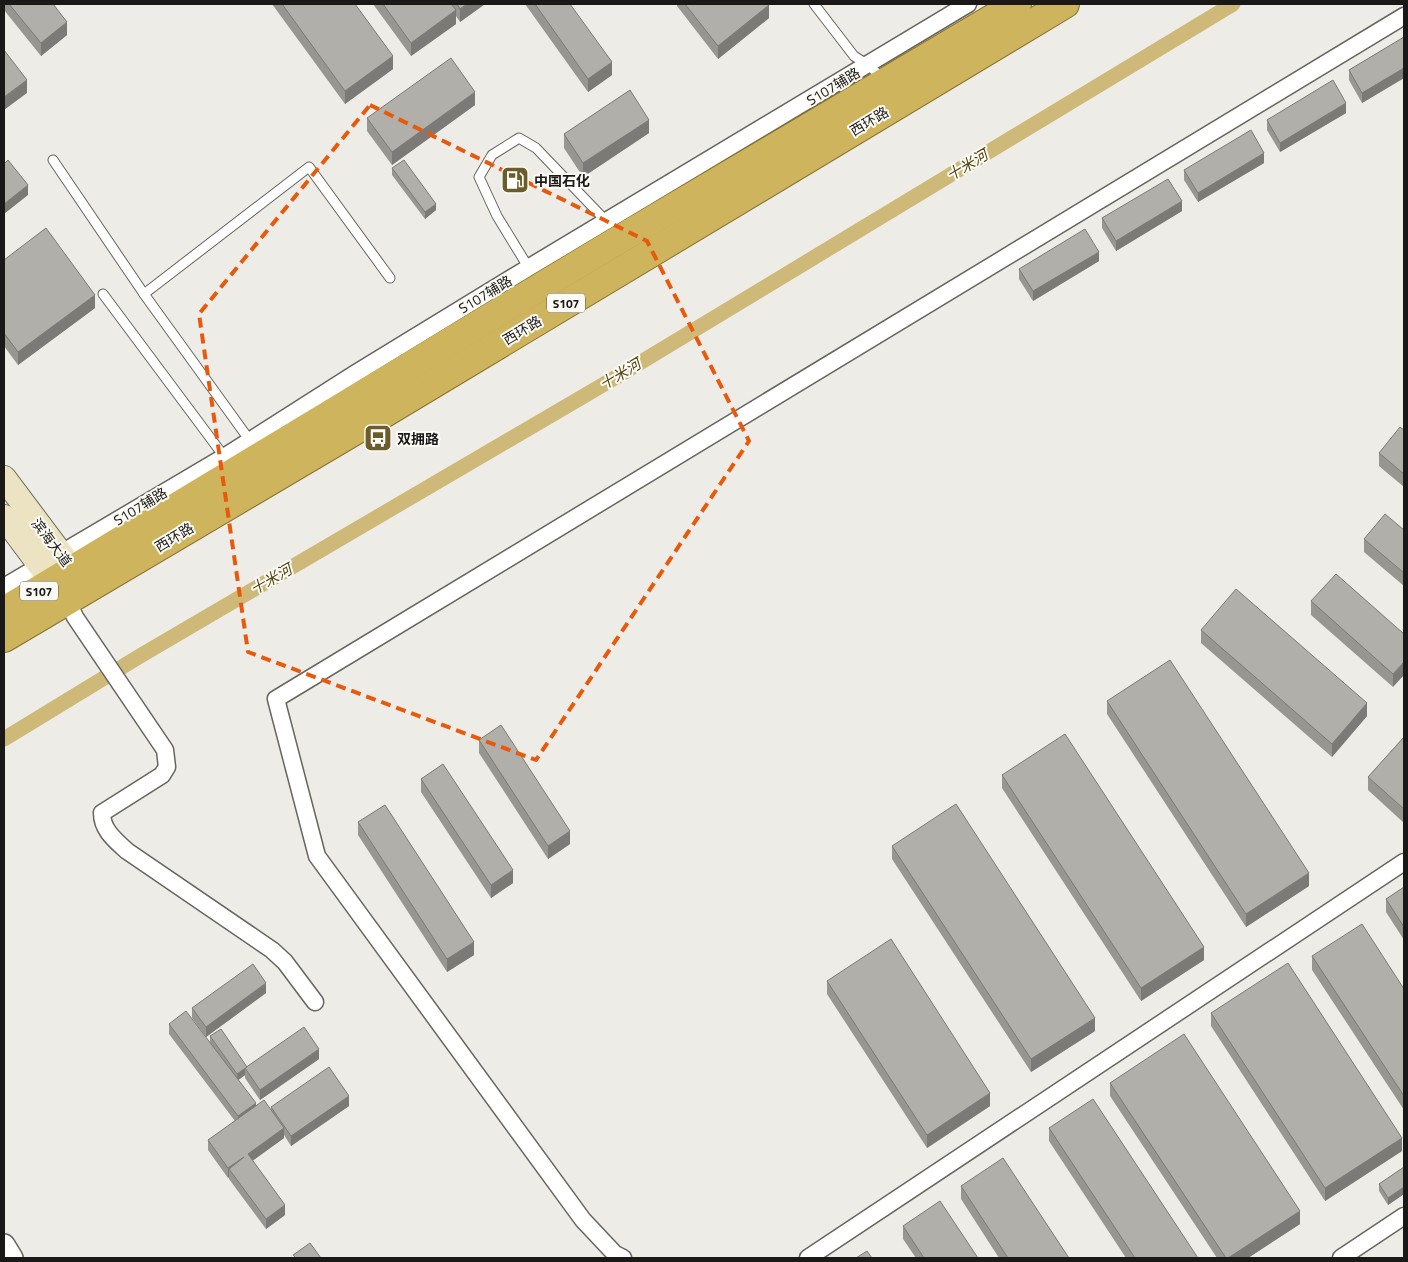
<svg xmlns="http://www.w3.org/2000/svg" width="1408" height="1262" font-family="'Titillium Web','Noto Sans SC',sans-serif">
  <style>
    .lines { fill: none; stroke-linecap: round; stroke-linejoin: round }
    .canal { stroke: #ceb979; stroke-width: 15 }
    .service-casing { stroke: #66655f; stroke-width: 11 }
    .minor-casing { stroke: #66655f; stroke-width: 19 }
    .tertiary-casing { stroke: #66655f; stroke-width: 24 }
    .secondary-casing { stroke: #66655f; stroke-width: 26 }
    .trunk-casing { stroke: #87712a; stroke-width: 30 }
    .service { stroke: #fff; stroke-width: 9 }
    .minor { stroke: #fff; stroke-width: 16 }
    .tertiary { stroke: #fff; stroke-width: 21 }
    .secondary { stroke: #ece3c2; stroke-width: 24 }
    .trunk { stroke: #ceb45c; stroke-width: 28 }
    .wall { fill: #989691 }
    .shaded-wall { fill: #7c7a76 }
    .building { fill: #b1afa9; stroke: #7c7a76 }
    .marked { fill: none; stroke: #e8590c; stroke-width: 4; stroke-dasharray: 10 6; stroke-linejoin: round }
    .labels { text-anchor: middle; dominant-baseline: central; stroke-width: 4; stroke-linejoin: round; paint-order: stroke }
    .shield { fill: #fcfaf4; stroke: #5e5c59; stroke-width: 1 }
    .shield-label { font-size: 12px; font-weight: bold; fill: #1a1917 }
    .street-label { font-size: 14px; fill: #1a1917; stroke: #fcfaf4 }
    .poi-label { font-size: 14px; font-weight: bold; fill: #1a1917; stroke: #fcfaf4; text-anchor: start }
    .water-label { font-size: 15px; font-style: italic; fill: #554614; stroke: #fcfaf4 }
  </style>
  <rect width="100%" height="100%" fill="#eeece6"/>
  <g class="lines">
    <!-- canal -->
    <path class="canal" d="M4,739L140,656L618,376L1233,4"/>
    <defs>
      <g id="service">
        <path d="M814,4L854,56L868,65L885,80"/>
        <path d="M53,160L144,294L251,442"/>
        <path d="M530,270L497,216L479,177L492,155L519,138L536,148L608,223"/>
        <path d="M103,294L226,459"/>
        <path d="M144,294L309,167L390,278"/>
      </g>
      <g id="minor">
        <path d="M4,587L224,457L356,373L528,268L968,4"/>
        <path d="M67,600L75,617L165,750L167,767L162,775L102,813C102,830 115,840 127,851L272,950L285,962L315,1002"/>
        <path d="M623,1258L615,1254L583,1220L317,856L276,699L1404,16"/>
        <path d="M808,1258L1404,862"/>
        <path d="M1341,1258L1404,1216"/>
      </g>
      <path id="tertiary" d="M4,1245L12,1258"/>
      <g id="secondary">
        <path d="M4,478L73,570L70,588"/>
        <path d="M4,517L63,596"/>
      </g>
      <g id="trunk">
        <path d="M4,611L620,239L1017,4"/>
        <path d="M4,638L383,414L1065,4"/>
      </g>
    </defs>
    <!-- service casing -->
    <use href="#service" class="service-casing"/>
    <!-- minor casing -->
    <use href="#minor" class="minor-casing"/>
    <!-- tertiary casing -->
    <use href="#tertiary" class="tertiary-casing"/>
    <!-- secondary casing -->
    <use href="#secondary" class="secondary-casing"/>
    <!-- trunk casing -->
    <use href="#trunk" class="trunk-casing"/>
    <!-- service -->
    <use href="#service" class="service"/>
    <!-- minor -->
    <use href="#minor" class="minor"/>
    <!-- tertiary -->
    <use href="#tertiary" class="tertiary"/>
    <!-- secondary -->
    <use href="#secondary" class="secondary"/>
    <!-- trunk -->
    <use href="#trunk" class="trunk"/>
  </g>
  <!-- wall -->
  <g class="wall">
    <path d="M4,4H53L67,35L41,56L4,10Z"/>
    <path d="M272,4H355L393,69L345,104Z"/>
    <path d="M373,4H485L460,22L456,16V24L411,56Z"/>
    <path d="M525,4H570L612,75L588,92Z"/>
    <path d="M677,4H768L769,18L718,59L677,6Z"/>
    <path d="M1404,37V78L1362,103L1349,80V70Z"/>
    <path d="M475,105L392,165L367,131V118Z"/>
    <path d="M1346,113L1280,152L1267,130V120Z"/>
    <path d="M649,133L583,177L564,148V134Z"/>
    <path d="M1264,163L1198,202L1184,180V170Z"/>
    <path d="M392,168L436,210L425,219L392,175Z"/>
    <path d="M1182,211L1116,251L1102,228V218Z"/>
    <path d="M4,260L95,308L18,365L4,346Z"/>
    <path d="M1099,261L1033,301L1019,279V269Z"/>
    <path d="M1404,430V487L1379,466V453Z"/>
    <path d="M1404,530V586L1364,552V539Z"/>
    <path d="M1311,601L1404,634L1393,687L1311,615Z"/>
    <path d="M1201,630L1367,716L1332,757L1201,643Z"/>
    <path d="M1107,701L1309,886L1246,927L1107,714Z"/>
    <path d="M1404,737V823L1368,790V777Z"/>
    <path d="M479,740L570,844L548,859L479,753Z"/>
    <path d="M1002,775L1204,960L1141,1001L1002,788Z"/>
    <path d="M421,779L513,883L491,898L421,792Z"/>
    <path d="M358,822L474,955L447,972L358,835Z"/>
    <path d="M892,846L1095,1031L1031,1072L892,859Z"/>
    <path d="M1404,887V940L1386,912V899Z"/>
    <path d="M1312,956L1404,989V1110L1312,970Z"/>
    <path d="M827,981L990,1106L927,1148L827,994Z"/>
    <path d="M266,993L206,1037L192,1018V1008Z"/>
    <path d="M1211,1013L1402,1151L1325,1201L1211,1026Z"/>
    <path d="M169,1024L210,1043V1036L247,1067L319,1059L260,1100L245,1078V1075L238,1080L256,1106L271,1111V1107L349,1106L291,1146L284,1135V1138L252,1161L285,1215L266,1229L229,1179V1177L228,1178L208,1150V1140L235,1121L169,1034Z"/>
    <path d="M1110,1083L1300,1224L1248,1258H1217L1110,1096Z"/>
    <path d="M1049,1128L1198,1258H1126L1049,1141Z"/>
    <path d="M1404,1167V1194L1388,1205L1379,1191V1184Z"/>
    <path d="M961,1186L1069,1258H999L961,1199Z"/>
    <path d="M903,1226L978,1258H916L903,1239Z"/>
  </g>
  <!-- shaded-wall -->
  <g class="shaded-wall">
    <path d="M467,4H485L460,22V9Z"/>
    <path d="M769,5V18L718,59V46Z"/>
    <path d="M456,10V24L411,56V43Z"/>
    <path d="M67,22V35L41,56V43Z"/>
    <path d="M393,56V69L345,104V91Z"/>
    <path d="M612,62V75L588,92V79Z"/>
    <path d="M1404,68V78L1362,103V93Z"/>
    <path d="M27,80V93L4,110V97Z"/>
    <path d="M475,92V105L392,165V152Z"/>
    <path d="M1346,103V113L1280,152V143Z"/>
    <path d="M649,120V133L583,177V163Z"/>
    <path d="M1264,153V163L1198,202V193Z"/>
    <path d="M28,185V195L4,214V204Z"/>
    <path d="M1182,201V211L1116,251V241Z"/>
    <path d="M436,204V210L425,219V212Z"/>
    <path d="M1099,252V261L1033,301V291Z"/>
    <path d="M95,295V308L18,365V352Z"/>
    <path d="M1404,662V675L1393,687V674Z"/>
    <path d="M1367,703V716L1332,757V744Z"/>
    <path d="M570,831V844L548,859V846Z"/>
    <path d="M513,870V883L491,898V885Z"/>
    <path d="M1309,873V886L1246,927V914Z"/>
    <path d="M474,942V955L447,972V959Z"/>
    <path d="M1204,947V960L1141,1001V988Z"/>
    <path d="M266,983V993L206,1037V1027Z"/>
    <path d="M1095,1018V1031L1031,1072V1059Z"/>
    <path d="M319,1049V1059L260,1100V1090Z"/>
    <path d="M245,1068V1075L237,1081V1074Z"/>
    <path d="M990,1093V1106L927,1148V1135Z"/>
    <path d="M349,1096V1106L291,1146V1136Z"/>
    <path d="M256,1103V1113L238,1126V1116Z"/>
    <path d="M284,1128V1138L248,1164V1154Z"/>
    <path d="M1402,1138V1151L1325,1201V1188Z"/>
    <path d="M244,1157L229,1169V1177L228,1178V1168Z"/>
    <path d="M1404,1187V1194L1388,1205V1198Z"/>
    <path d="M285,1205V1215L266,1229V1219Z"/>
    <path d="M1300,1211V1224L1248,1258H1228Z"/>
  </g>
  <!-- building -->
  <g class="building">
    <path d="M9,4H53L67,22L41,43Z"/>
    <path d="M282,4H355L393,56L345,91Z"/>
    <path d="M383,4H451L456,10L411,43Z"/>
    <path d="M457,4H467L460,9Z"/>
    <path d="M535,4H570L612,62L588,79Z"/>
    <path d="M685,4H768L769,5L718,46Z"/>
    <path d="M1404,37V68L1362,93L1349,70Z"/>
    <path d="M4,50L27,80L4,97Z"/>
    <path d="M451,58L475,92L392,152L367,118Z"/>
    <path d="M1333,80L1346,103L1280,143L1267,120Z"/>
    <path d="M630,90L649,120L583,163L564,134Z"/>
    <path d="M1251,130L1264,153L1198,193L1184,170Z"/>
    <path d="M8,160L28,185L4,204V164Z"/>
    <path d="M404,160L436,204L425,212L392,168Z"/>
    <path d="M1168,179L1182,201L1116,241L1102,218Z"/>
    <path d="M46,228L95,295L18,352L4,333V260Z"/>
    <path d="M1085,229L1099,252L1033,291L1019,269Z"/>
    <path d="M1400,427L1404,430V474L1379,453Z"/>
    <path d="M1385,514L1404,530V573L1364,539Z"/>
    <path d="M1336,574L1404,634V662L1393,674L1311,601Z"/>
    <path d="M1236,589L1367,703L1332,744L1201,630Z"/>
    <path d="M1170,660L1309,873L1246,914L1107,701Z"/>
    <path d="M501,725L570,831L548,846L479,740Z"/>
    <path d="M1065,734L1204,947L1141,988L1002,775Z"/>
    <path d="M1404,737V809L1368,777Z"/>
    <path d="M443,764L513,870L491,885L421,779Z"/>
    <path d="M956,804L1095,1018L1031,1059L892,846Z"/>
    <path d="M385,805L474,942L447,959L358,822Z"/>
    <path d="M1404,887V927L1386,899Z"/>
    <path d="M1362,924L1404,989V1096L1312,956Z"/>
    <path d="M891,939L990,1093L927,1135L827,981Z"/>
    <path d="M1288,963L1402,1138L1325,1188L1211,1013Z"/>
    <path d="M253,964L266,983L206,1027L192,1008Z"/>
    <path d="M186,1011L256,1103L238,1116L169,1024Z"/>
    <path d="M304,1027L319,1049L260,1090L245,1068Z"/>
    <path d="M221,1029L247,1067L237,1074L210,1036Z"/>
    <path d="M1184,1034L1300,1211L1228,1258H1226L1110,1083Z"/>
    <path d="M329,1067L349,1096L291,1136L271,1107Z"/>
    <path d="M1093,1099L1198,1258H1135L1049,1128Z"/>
    <path d="M264,1100L284,1128L248,1154L285,1205L266,1219L229,1169L244,1157L228,1168L208,1140Z"/>
    <path d="M1003,1158L1069,1258H1008L961,1186Z"/>
    <path d="M1404,1167V1187L1388,1198L1379,1184Z"/>
    <path d="M940,1201L978,1258H924L903,1226Z"/>
    <path d="M310,1243L321,1258H296L293,1255Z"/>
    <path d="M867,1251L872,1258H856Z"/>
  </g>
  <!-- marked area -->
  <path class="marked" d="M370,105L647,241L749,441L536,760L248,652L199,314Z"/>
  <!-- icons -->
  <defs>
    <symbol id="fuel-square" viewBox="-11 -11 22 22"><rect x="-9" y="-9" width="18" height="18" rx="4" fill="#6c5c2a" stroke="#fcfaf4"/><path d="M-5.5-6h7V0h2V4h1.3V-2.5L3-4.5l.8-.8L6-3V5H2.5V1h-1V6h-7ZM-4.2-4.7v3.2H.2V-4.7Z" fill="#fff"/></symbol>
    <symbol id="bus-square" viewBox="-11 -11 22 22"><rect x="-9" y="-9" width="18" height="18" rx="4" fill="#6c5c2a" stroke="#fcfaf4"/><path d="M-5-6H5V4H4V6H2V4H-2V6H-4V4H-5ZM-3.5-4V0h7V-4ZM-3.5 1.2v1.5H-2V1.2ZM2 1.2v1.5H3.5V1.2Z" fill="#fff"/></symbol>
  </defs>
  <g fill-rule="evenodd">
    <use href="#fuel-square" x="499" y="164" width="32" height="32"/>
    <use href="#bus-square" x="362" y="422" width="32" height="32"/>
  </g>
  <g class="labels">
    <!-- shield labels -->
    <g class="shield">
      <rect x="547" y="293.5" width="38" height="19" rx="4"/>
      <rect x="20" y="581.5" width="38" height="19" rx="4"/>
    </g>
    <g class="shield-label">
      <text x="566" y="303">S107</text>
      <text x="39" y="591">S107</text>
    </g>
    <!-- street labels -->
    <g class="street-label">
      <text transform="translate(833 86) rotate(-31)">S107辅路</text>
      <text transform="translate(869 121) rotate(-31)">西环路</text>
      <text transform="translate(485 294) rotate(-31)">S107辅路</text>
      <text transform="translate(522 330) rotate(-31)">西环路</text>
      <text transform="translate(140 506) rotate(-31)">S107辅路</text>
      <text transform="translate(174 537) rotate(-31)">西环路</text>
      <text transform="translate(52 542) rotate(53)">滨海大道</text>
    </g>
    <!-- poi labels -->
    <g class="poi-label">
      <text x="534" y="180">中国石化</text>
      <text x="397" y="438">双拥路</text>
    </g>
    <!-- water labels -->
    <g class="water-label">
      <text transform="translate(967 165) rotate(-31)">十米河</text>
      <text transform="translate(620 374) rotate(-31)">十米河</text>
      <text transform="translate(271 579) rotate(-30)">十米河</text>
    </g>
  </g>
  <!-- border -->
  <rect width="1408" height="1262" fill="none" stroke="#1a1917" stroke-width="10"/>
</svg>
